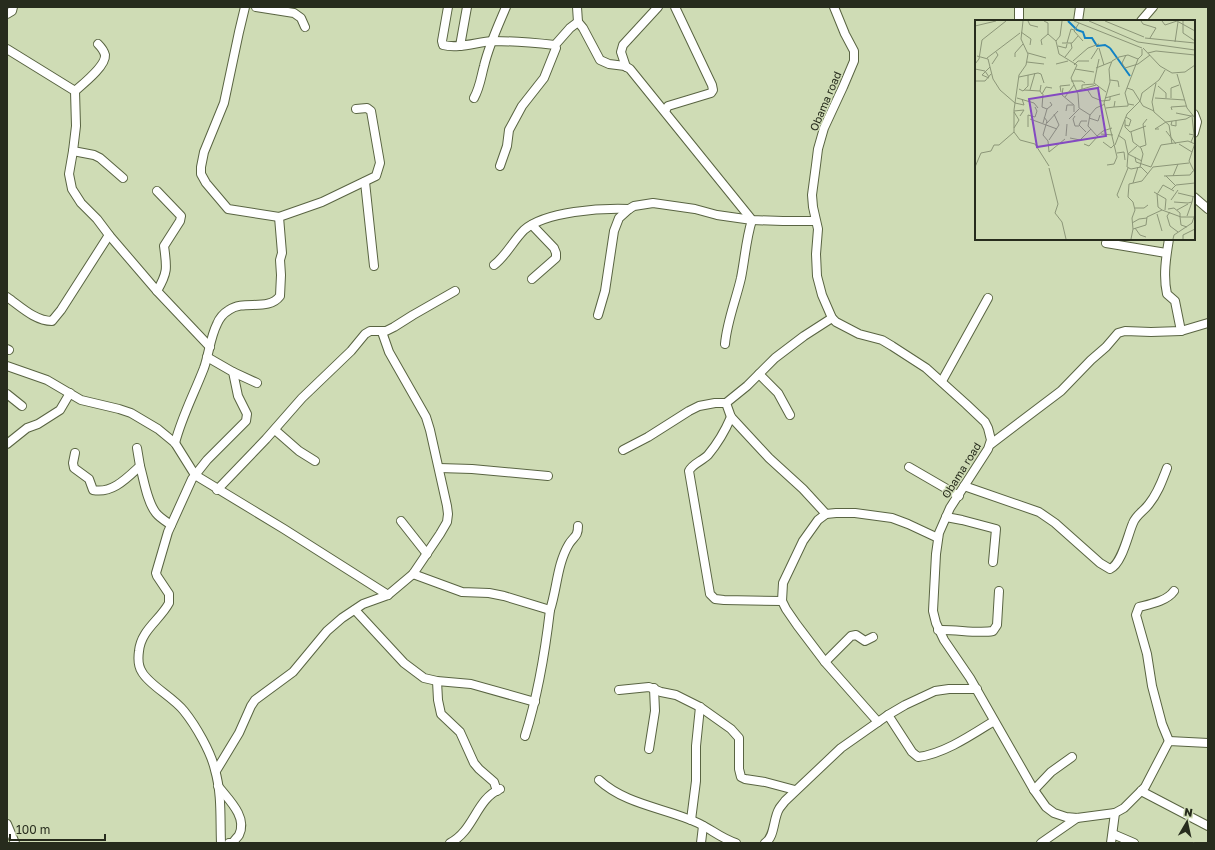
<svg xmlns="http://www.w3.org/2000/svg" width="1215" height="850" font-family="'Golos Text',sans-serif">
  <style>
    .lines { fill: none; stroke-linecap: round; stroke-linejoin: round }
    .minor-casing { stroke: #596442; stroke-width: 10 }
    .minor { stroke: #fff; stroke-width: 8 }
    .labels { text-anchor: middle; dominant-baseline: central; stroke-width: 3; stroke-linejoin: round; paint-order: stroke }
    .street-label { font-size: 11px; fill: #272c1d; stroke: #cfdcb5 }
    .inset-river { fill: none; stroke: #1182c5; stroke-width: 2 }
    .inset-road { fill: none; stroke: #8c9678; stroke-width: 1 }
    .view { fill: #844ac1; fill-opacity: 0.15; stroke: #844ac1; stroke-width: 2 }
    .inset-edge { fill: none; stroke: #272c1d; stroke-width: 2 }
  </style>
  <rect width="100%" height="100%" fill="#cfdcb5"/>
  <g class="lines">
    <defs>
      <g id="minor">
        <path d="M245,7L239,32L224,103L204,152L201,167V174L206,183L228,209L279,217"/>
        <path d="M256,7L294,13L301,18L305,27"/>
        <path d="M448,7L442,41L443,45C459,49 477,42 493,41C514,41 535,43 555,45"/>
        <path d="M577,7L578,22L583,28L600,60L609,64L625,66L630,69L752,220C746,239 745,258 741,278C736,300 727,321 725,344"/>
        <path d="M834,7L845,34L854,51V61L843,87L824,128L818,149L816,165L812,195L813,207L818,229L816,254L817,276L822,295L832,318L836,322L859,334L882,340L892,346L926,368L966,404L985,422L988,428L991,440L988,449L950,508L939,533L936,554L933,611L936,623L944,640L970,678L1034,790L1046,807L1054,813L1066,817L1077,818L1115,813L1124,808L1145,787L1169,741L1208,743"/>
        <path d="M1019,7V21"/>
        <path d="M7,14L12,11L13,7"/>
        <path d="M1078,21L1080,7"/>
        <path d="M1141,21L1153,7"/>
        <path d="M460,46L467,7"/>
        <path d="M7,49L75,91L76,126L73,151L94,155L100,158L123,178"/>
        <path d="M626,67L621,52L623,45L658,7"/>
        <path d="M75,91C83,84 106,66 105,55C104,51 101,47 98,44"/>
        <path d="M474,98C480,87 481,77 484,66C489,45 498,26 506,7"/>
        <path d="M665,111L668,106L711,93L713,90L712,85L675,7"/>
        <path d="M1194,114L1197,122L1194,133"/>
        <path d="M500,166L507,146L509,130L522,106L544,78L556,48L555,45L570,28L578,22"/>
        <path d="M365,182L374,266"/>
        <path d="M1194,197L1208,209"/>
        <path d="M532,225L554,248L556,253V258L532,279"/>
        <path d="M109,235L157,291L210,347"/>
        <path d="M1169,239C1166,257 1163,276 1167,294L1175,301L1181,331"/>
        <path d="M1106,243L1166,253"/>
        <path d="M494,265C506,256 513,241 524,230C546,211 601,208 629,209"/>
        <path d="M157,291C168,272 167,268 164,246L180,221L181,216L157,191"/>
        <path d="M7,297C20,306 35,321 52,321L61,310L109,235L97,219L81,203L72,189L69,174L73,151"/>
        <path d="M598,315L605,291L614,231L619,218L629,209L634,206L653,203L695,209L717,215L752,220L783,221H815"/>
        <path d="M7,349L9,350"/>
        <path d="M207,357L233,372L238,396L247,414L246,421L207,460L192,479L168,532L156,573L157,576L169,594V603C160,620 141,630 139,651C138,658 138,666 142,672C149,685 173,697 184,711C196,726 211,752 215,770C222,794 220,819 221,843"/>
        <path d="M7,366L47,380L81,400L119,409L131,413L158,429L175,443L195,475L284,529L388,595"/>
        <path d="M233,372L257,383"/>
        <path d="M759,374L778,393L790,415"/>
        <path d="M942,381L988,298"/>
        <path d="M7,394L22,406"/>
        <path d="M726,403L731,417L756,444L769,458L803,489L826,514"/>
        <path d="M731,417C725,431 718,443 708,455C702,461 692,464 689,471L710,594L715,599L724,600L782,601"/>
        <path d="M275,430L299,451L315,461"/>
        <path d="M175,443C182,416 194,394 204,368C209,354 210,338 217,324C219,319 224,313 229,310C244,299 268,312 280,296L281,275L280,260L282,253L279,217L322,202L376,176L380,163L371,111L367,108L356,109"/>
        <path d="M7,444L27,428L38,424L60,410L70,393"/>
        <path d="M991,444L1061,391L1091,360L1106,347L1118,333L1125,331L1151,332L1181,331L1208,323"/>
        <path d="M623,450L648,437L689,411L699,406L715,403H726L747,386L775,358L804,336L832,318"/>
        <path d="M75,453L73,463L74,468L89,479L93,490C112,494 127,478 140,466L137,448"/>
        <path d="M140,466C144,480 147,502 156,513C160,518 167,522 171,525"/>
        <path d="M909,467L959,496"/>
        <path d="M439,468L472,469L548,476"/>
        <path d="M964,486L1039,512L1055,523L1100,563L1110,569C1122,564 1128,534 1133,523C1136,515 1144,511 1149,504C1158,493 1162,481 1167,468"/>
        <path d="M217,490L266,439L302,398L351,351L365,334L370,331H386L394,327L413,315L455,291"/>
        <path d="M946,517L962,520L996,529L993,562"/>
        <path d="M401,521L427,554"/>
        <path d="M413,574L462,592L489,593L504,596L550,610"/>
        <path d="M355,610L404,663L424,678L437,681L471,684L535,702"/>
        <path d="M938,630C955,629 978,634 993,631L997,625L999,591"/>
        <path d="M825,662L851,636L856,635L865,641L873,637"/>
        <path d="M437,681L438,700L441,714L460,732L474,763L479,769L494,782L497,791"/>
        <path d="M619,690L649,687L661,692L676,695L700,707L731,729L739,738V769L741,777L745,779L765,782L795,790"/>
        <path d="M888,715L912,752L918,757C944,754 973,734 994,721"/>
        <path d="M878,722L825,662L797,625L786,609L782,601L783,583L803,541L818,520L826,514L836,513H855L892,518L908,524L938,538"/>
        <path d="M525,736C538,695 545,653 550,610C557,589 557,564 569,544C574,536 578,537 578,526"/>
        <path d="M1169,741L1162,724L1152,686L1147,654L1136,615L1139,607C1151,604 1167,601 1174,591"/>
        <path d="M649,749L655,711L654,688"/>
        <path d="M216,771L239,733L251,706L255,700L293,672L327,631L342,618L363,604L388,595L413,574L440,534L447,522L448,514L447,506L430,430L426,417L389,352L382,332"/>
        <path d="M599,780C626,805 666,808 698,823C711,829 722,839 736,843"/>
        <path d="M218,786C228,799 248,817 239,835C237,838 234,840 233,843H229"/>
        <path d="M1034,790L1051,772L1072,757"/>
        <path d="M1141,791L1208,826"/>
        <path d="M691,820L696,781V746L700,707"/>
        <path d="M7,824L15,843"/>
        <path d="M1113,834L1134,843"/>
        <path d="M450,843C474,831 476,799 500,789"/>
        <path d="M701,843L703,826"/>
        <path d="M765,843C775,837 773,819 779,809C780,807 783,804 785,801L841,748L888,715L905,705L935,691L949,689H977"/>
        <path d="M1041,843L1077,818"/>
        <path d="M1111,843L1115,813"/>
      </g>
    </defs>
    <!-- minor casing -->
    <use href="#minor" class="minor-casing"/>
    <!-- minor -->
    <use href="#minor" class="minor"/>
  </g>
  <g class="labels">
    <!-- street labels -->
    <g class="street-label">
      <text transform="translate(825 101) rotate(-67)">Obama road</text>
      <text transform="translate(961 470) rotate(-58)">Obama road</text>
    </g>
  </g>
  <!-- overview -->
  <g transform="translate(975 20)">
    <rect width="220" height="220" fill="#cfdcb5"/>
    <path class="inset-river" d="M93,1L102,10L108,12L110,18H117L122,26L130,25L135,28M135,28L155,56"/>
    <path class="inset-road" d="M48,1L46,19L53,34L51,45L44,55L39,90V112L45,120L60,124L74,146M53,1L55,5L63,7M69,1L73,3V14L81,21L84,34L102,45L96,58L103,74L104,88L115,95L113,106L122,116L128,111L137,108M99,1L167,28M114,1L163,22L220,30M130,1L169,17M166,1L168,4L181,8L175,18M187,1L190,5L202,1M202,1L220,11M208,1V13L220,21M104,3L99,11L108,21M0,6L21,1M46,12L56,19L55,25M170,18L220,23M81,21L85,16L87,1M200,22L203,2M87,23H97L103,16M92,23L96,9L99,10M67,25L66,20L73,14M83,26L91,28L92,24M124,28L129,45M168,28L185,46L197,53L210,52L220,45M53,33L71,38M173,33L181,31L220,35M151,35L147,43L150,48L163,44L175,35M2,36L13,39L18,59L25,70L40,83M40,37V33L48,24M90,37L97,28L96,23M12,38L45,13M116,39L123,28M124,39L119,63L131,72M98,41L113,28L124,24M52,42L69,44M0,44L4,39L7,20L31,1M17,44L23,35L21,32M81,44L93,41M99,45L103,41H114M121,48L136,42M0,49L10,51L14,57M100,49L119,52M202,54L212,88L220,98M44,57L63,53L66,54L69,63M14,58L7,55L15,47M135,60L143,61L144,67M0,61H10L16,54M96,61H107L110,63M181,63L177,82L179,92L194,105L197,124M183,66L191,73V78M88,68L87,75L99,85V92M152,68L158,70L168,86L179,91M44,69L48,71L53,66V55M107,69V65L119,64M112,69L117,77L127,81L135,80V77M49,70L65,71L66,65M55,70L60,53M65,71L67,74L71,67L77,68M101,71L121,65M86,72L85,66L95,65M68,74L67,87L72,89M90,77L99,65M42,78L59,83L63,88M130,78L145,74M180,78L210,80M196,78V68L204,65M40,83L49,85L47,79M159,85L153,84L150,73L163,39L167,35V29M139,87L153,86V84M131,88L139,87L140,81M197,90L196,87L211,86M39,91L49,90L45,96M91,91L92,85H98M39,92L44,100L39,108M201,93L216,96M115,95L121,88L130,84M100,96L98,99L100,106H104M217,96L219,115M69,97L72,101L68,115L73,121L74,132L90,119M114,98L123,101L125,95M55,99L82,109M94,99L104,89M150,100V107L155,112L171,106M197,101L196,105L201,106V100M68,103L72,89L77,85L75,82M72,103L83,91M150,105L154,106L156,100L151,97M53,107V95L60,97L62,91L60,87M184,109H180L191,102L211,99L218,95M191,111L201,124M111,112L104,105L106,101H112M156,112L158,122L166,128L168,134L165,147M126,114L138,115M214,114L219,115L216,122M143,115L150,120L153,134M91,116L92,104M95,118L105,120L116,109M74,120L84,105L79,94M128,122L136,128L139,125M220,123L214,141L220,153M109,124L114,126L123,116M204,124L217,132M140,125L152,94L165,81L167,73L184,60L190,50M162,126L153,134L152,147L156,149L166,147L173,154M165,127L171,125L168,104L172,99M142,133L149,132L150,140M153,134L167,141M160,137L161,142L176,147M132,145L139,144L142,137L129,83L135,62L134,49L137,41L144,37L153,35L163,39M0,147L6,133L16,131L19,125H24L39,112M176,147L186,125L213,121L220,124M74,148L83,184L80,193L87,202L91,219M189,156L215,155L218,151M191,156L200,165M198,156L203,144M158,163L163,147M196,170L201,165L220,163M179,172L191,179L190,190M182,173L183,187L187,190M183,173L188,165L199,171M203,173L220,177M144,178L142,175L153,148M196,180L203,170M199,182L213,183L217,182L218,177M160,188H169L173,185M193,189L199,188L205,193V197M202,190L213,184M195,192L192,196L195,206L203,212M182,194L187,211M212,196L217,182M205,197L206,205L212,207M157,203L164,199L172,198M160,208L165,215L171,217M158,209L157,198L160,190L158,182L153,177L154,164L167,161L178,147L214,143M156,219L158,209L171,205L172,197L187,190L206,197H219M198,219L199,215L217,203L220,194M208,219V215L220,209"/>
    <path class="view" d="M123,68L131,116L62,127L54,79Z"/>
    <rect width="220" height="220" class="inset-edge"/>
  </g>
  <!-- border -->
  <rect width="1215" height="850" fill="none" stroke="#272c1d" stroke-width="16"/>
  <!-- north arrow -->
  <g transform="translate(1187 822) rotate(9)" stroke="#cfdcb5" stroke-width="3" paint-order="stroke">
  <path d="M0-3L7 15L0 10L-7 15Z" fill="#272c1d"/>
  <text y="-6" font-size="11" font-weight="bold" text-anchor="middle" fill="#272c1d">N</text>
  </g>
  <!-- scale -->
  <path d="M10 834v6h95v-6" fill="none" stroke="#272c1d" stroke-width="2"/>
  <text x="16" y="834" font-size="12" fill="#272c1d" stroke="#cfdcb5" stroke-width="3" paint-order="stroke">100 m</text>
</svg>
